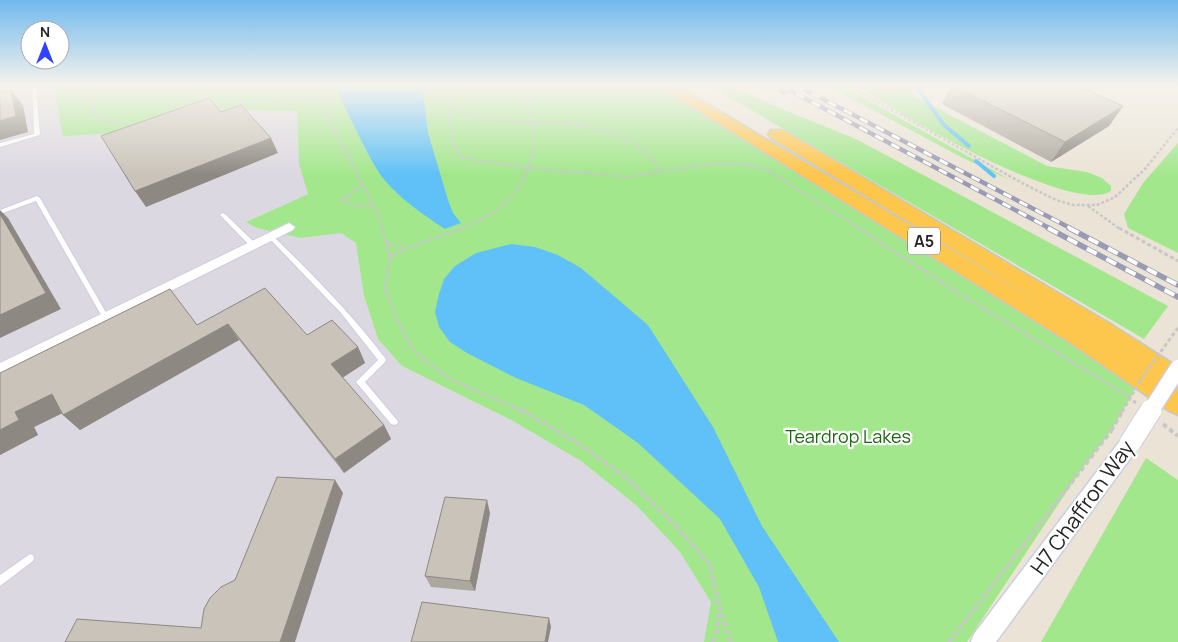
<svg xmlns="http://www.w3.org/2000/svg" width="1178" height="642" font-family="Manrope,sans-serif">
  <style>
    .industrial { fill: #dcd8e2 }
    .green { fill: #a3e78d }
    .water { fill: #5fc1f7 }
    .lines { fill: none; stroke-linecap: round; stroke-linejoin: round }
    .stream { stroke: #5fc1f7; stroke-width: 4 }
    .service-casing { stroke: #cbcde1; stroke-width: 2 }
    .minor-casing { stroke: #cbcde1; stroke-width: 2 }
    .tertiary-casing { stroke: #cbcde1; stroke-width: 3 }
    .trunk-casing { stroke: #c7c7c7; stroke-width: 3 }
    .path-far2 { stroke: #c7c7c7; stroke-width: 2.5; stroke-dasharray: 3 2; stroke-linecap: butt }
    .path-far1 { stroke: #c7c7c7; stroke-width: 3; stroke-dasharray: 4 2.5; stroke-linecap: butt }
    .path { stroke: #c7c7c7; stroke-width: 4; stroke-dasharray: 5 3; stroke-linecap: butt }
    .service { fill: #fff; fill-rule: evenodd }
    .minor { fill: #fff; fill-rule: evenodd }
    .tertiary { fill: #fff; fill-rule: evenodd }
    .trunk { fill: #fdc64c; fill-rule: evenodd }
    .rail-far1-casing { stroke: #999ab3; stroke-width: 4.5 }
    .rail-casing { stroke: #999ab3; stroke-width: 5.5 }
    .rail-far1 { stroke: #fff; stroke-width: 3; stroke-dasharray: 9; stroke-linecap: butt }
    .rail { stroke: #fff; stroke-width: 4; stroke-dasharray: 11; stroke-linecap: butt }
    .tertiary-bridge-far1-casing { stroke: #cbcde1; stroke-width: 19; stroke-linecap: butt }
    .tertiary-bridge-casing { stroke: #cbcde1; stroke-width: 23; stroke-linecap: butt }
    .path-bridge-far1 { stroke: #c7c7c7; stroke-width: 3; stroke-dasharray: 4 2.5; stroke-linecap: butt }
    .path-bridge { stroke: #c7c7c7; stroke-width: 4; stroke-dasharray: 5 3; stroke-linecap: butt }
    .tertiary-bridge-far1 { stroke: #fff; stroke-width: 16 }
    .tertiary-bridge { stroke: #fff; stroke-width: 21 }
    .wall { fill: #ada89f }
    .shaded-wall { fill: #8d8882 }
    .building { fill: #c9c3b9; stroke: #8d8882 }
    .labels { text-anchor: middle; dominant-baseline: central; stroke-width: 4.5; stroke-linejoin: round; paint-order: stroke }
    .shield { fill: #fff; stroke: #676767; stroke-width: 1 }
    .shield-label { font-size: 16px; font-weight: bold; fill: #262626 }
    .park-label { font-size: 18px; fill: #1d6613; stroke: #fff }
    .near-street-label { font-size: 21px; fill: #262626; stroke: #fff }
  </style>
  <rect width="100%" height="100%" fill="#ebe4d6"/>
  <!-- industrial -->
  <path class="industrial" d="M0,85H53L63,136L209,109L297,111L299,164L308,194L247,222L301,238L341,233L357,243L364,296L378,339L402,366L513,421L581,461L637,506L680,552L719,606L712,642H0Z"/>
  <!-- green -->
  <g class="green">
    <path d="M53,85H665L843,192L1141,379L1111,431L1079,473L967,642H704L711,602L680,552L637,506L581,461L513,421L402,366L378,339L364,296L356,243L341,233L301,238L257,228L246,222L308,194L299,164L297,111L209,109L146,131L63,136Z"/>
    <path d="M708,85H730L782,109L856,139L1168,306L1144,339Z"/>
    <path d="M826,85H841L1012,181L961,157Z"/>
    <path d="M856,85H910L914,96L1047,166L1087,172L1102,178L1111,186V191C1074,217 892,111 856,85Z"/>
    <path d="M1178,143V253L1128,228L1124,214L1143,183Z"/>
    <path d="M1146,458L1178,480V642H1041Z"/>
  </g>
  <!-- water -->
  <g class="water">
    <path d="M334,85H422L428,133L448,200L453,213L461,223L445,229C421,213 394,195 378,171C361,144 349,113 334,85Z"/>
    <path d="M511,244L535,247L558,255L581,268L648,325L713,427L762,526L839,642H778L759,587L720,519L638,443L584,405L516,378L467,353L450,342L439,327L435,312L439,294L444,279L455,266L476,253Z"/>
  </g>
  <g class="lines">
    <!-- stream -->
    <g class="stream">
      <path d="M918,89L944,125L969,146"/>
      <path d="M976,161L994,176"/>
    </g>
    <defs>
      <g id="service">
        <path d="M32,85H36L40,135L0,147V143L34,134Z"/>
        <path d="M37,196L40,198L108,316L109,318L108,320H104L36,201L0,214V210Z"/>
        <path d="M223,213L225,214L255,243L256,245L255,247H251L221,216L220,215L221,214Z"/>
        <path d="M270,234L272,235C312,274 351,313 385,358L386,360L385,362L365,382L397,420L398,422L397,424L394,425L391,424L356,382L378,360L341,313L268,237L267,236L268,235Z"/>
        <path d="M30,554L33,555L34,558L33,561L0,586V575Z"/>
      </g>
      <path id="minor" d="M289,223L295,227L293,230L0,376V363Z"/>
      <path id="tertiary" d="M1130,435L1137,437L1139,443L1137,449L996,642H971L974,634L1123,437Z"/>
      <path id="trunk" d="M657,85H676L1047,307L771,138L768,134L771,130H783L1109,323L1178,367V389L1172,387L1178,391V415L1169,411L1072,344Z"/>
    </defs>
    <!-- service casing -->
    <use href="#service" class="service-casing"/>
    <!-- minor casing -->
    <use href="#minor" class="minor-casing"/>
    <!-- tertiary casing -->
    <use href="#tertiary" class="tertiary-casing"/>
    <!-- trunk casing -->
    <use href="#trunk" class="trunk-casing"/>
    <!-- path-far2 -->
    <g class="path-far2">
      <path d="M91,85L94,114C105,125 121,125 136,124"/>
      <path d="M211,85L202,102L279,103L320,97"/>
      <path d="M316,85L334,129L379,216L383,229"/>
      <path d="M446,85L452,142L461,158L530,168L627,177L718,163L746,164L769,171L860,229"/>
      <path d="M847,85L1022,183L1056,200L1073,205H1097L1115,197L1145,169L1178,128"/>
      <path d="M450,103C467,119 489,119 511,121C555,123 614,122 648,154C653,159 657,167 661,173"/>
      <path d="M363,185L341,200L359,206L373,204"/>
      <path d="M1088,206L1120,229"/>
      <path d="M460,229C530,201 548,154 520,85"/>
    </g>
    <!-- path-far1 -->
    <g class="path-far1">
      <path d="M382,228L390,257"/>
      <path d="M463,228L410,247L390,257L385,288L395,316L410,345L428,363L448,378L524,412"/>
      <path d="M858,228L968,299L1122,392L1136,403"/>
      <path d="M1119,228L1178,261"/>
      <path d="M386,243L405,247"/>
    </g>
    <!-- path -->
    <g class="path">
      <path d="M522,410L579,444L627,478L676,526L710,565L719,606L731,642"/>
      <path d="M1163,424L1178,436"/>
      <path d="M712,642L717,632L719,609"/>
      <path d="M949,642L1111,431"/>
    </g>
    <!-- service -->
    <use href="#service" class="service"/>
    <!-- minor -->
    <use href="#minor" class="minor"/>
    <!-- tertiary -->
    <use href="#tertiary" class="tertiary"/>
    <!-- trunk -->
    <use href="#trunk" class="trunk"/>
    <defs>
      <g id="rail-far1">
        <path d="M770,85L785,93"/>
        <path d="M780,85L1051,229"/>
        <path d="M796,85L1072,229"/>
      </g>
      <g id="rail">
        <path d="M1048,228L1178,297"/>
        <path d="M1069,228L1178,285"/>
      </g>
    </defs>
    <!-- rail-far1 casing -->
    <use href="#rail-far1" class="rail-far1-casing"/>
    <!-- rail casing -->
    <use href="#rail" class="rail-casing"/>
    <!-- rail-far1 -->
    <use href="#rail-far1" class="rail-far1"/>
    <!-- rail -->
    <use href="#rail" class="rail"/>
    <defs>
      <path id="tertiary-bridge-far1" d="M1150,412L1178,368"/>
      <path id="tertiary-bridge" d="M1130,443L1151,410"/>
    </defs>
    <!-- tertiary-bridge-far1 casing -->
    <use href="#tertiary-bridge-far1" class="tertiary-bridge-far1-casing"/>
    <!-- tertiary-bridge casing -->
    <use href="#tertiary-bridge" class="tertiary-bridge-casing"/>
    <!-- path-bridge-far1 -->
    <path class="path-bridge-far1" d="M1122,412L1141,379L1178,328"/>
    <!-- path-bridge -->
    <path class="path-bridge" d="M1111,431L1123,410"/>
    <!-- tertiary-bridge-far1 -->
    <use href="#tertiary-bridge-far1" class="tertiary-bridge-far1"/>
    <!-- tertiary-bridge -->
    <use href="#tertiary-bridge" class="tertiary-bridge"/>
  </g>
  <!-- wall -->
  <g class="wall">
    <path d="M951,85L1123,106L1109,126L1051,162L942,104Z"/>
    <path d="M265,288L307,335L358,347L365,363L342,378L384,425L391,439L344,473L239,340L80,430L63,415L62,413L34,427L38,435L0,455V373L197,325Z"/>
    <path d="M490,513L475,591L431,587L425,576Z"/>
  </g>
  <!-- shaded-wall -->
  <g class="shaded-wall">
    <path d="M11,90L23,105L28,132L0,140V121Z"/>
    <path d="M1123,106L1109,126L1051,162L1065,142Z"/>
    <path d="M271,138L278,153L146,207L135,191Z"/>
    <path d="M0,210L8,218L61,309L0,338Z"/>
    <path d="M228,324L239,340L80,430L63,415Z"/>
    <path d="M358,347L365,363L339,380L331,364Z"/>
    <path d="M52,394L69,410L34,427L38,435L0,455V430L15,412Z"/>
    <path d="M384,425L391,439L344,473L335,459Z"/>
    <path d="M335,480L343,493L295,642H280Z"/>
    <path d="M487,500L490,513L475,591L470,581Z"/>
    <path d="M549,618L551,627L548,642H545Z"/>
  </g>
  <!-- building -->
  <g class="building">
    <path d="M952,85H1076L1123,106L1065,142Z"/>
    <path d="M11,90L16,116L0,121V93Z"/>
    <path d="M209,98L221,112L241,105L271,138L135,191L101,136Z"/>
    <path d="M0,214L46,293L0,315Z"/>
    <path d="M265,288L307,335L332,320L358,347L331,364L384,425L335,459L228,324L63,415L52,394L15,412L19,420L0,430V373L170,289L197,325Z"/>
    <path d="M277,477L335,480L280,642H65L77,619L201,628L204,609L210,598L221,587L235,580Z"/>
    <path d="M445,497L487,500L470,581L425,576Z"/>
    <path d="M422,602L549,618L545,642H411Z"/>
  </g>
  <!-- sky -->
  <linearGradient id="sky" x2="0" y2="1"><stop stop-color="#71b9ee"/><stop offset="0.49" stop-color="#f6f3ed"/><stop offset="1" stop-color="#f6f3ed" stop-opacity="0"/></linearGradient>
  <rect width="1178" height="175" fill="url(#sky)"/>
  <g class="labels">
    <!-- shield labels -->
    <rect class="shield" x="908" y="227.5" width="32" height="27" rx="4"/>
    <g class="shield-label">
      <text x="924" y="241">A5</text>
    </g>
    <!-- park labels -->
    <g class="park-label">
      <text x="848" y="436">Teardrop Lakes</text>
    </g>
    <!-- near-street labels -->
    <g class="near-street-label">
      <text transform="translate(1082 507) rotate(-54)">H7 Chaffron Way</text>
    </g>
  </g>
  <!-- north arrow -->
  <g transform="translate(45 45)"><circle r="24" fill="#ffffff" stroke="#a8a8a8"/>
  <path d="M0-4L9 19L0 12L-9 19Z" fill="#2f42ff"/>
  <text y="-8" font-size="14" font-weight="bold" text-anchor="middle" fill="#262626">N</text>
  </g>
</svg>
